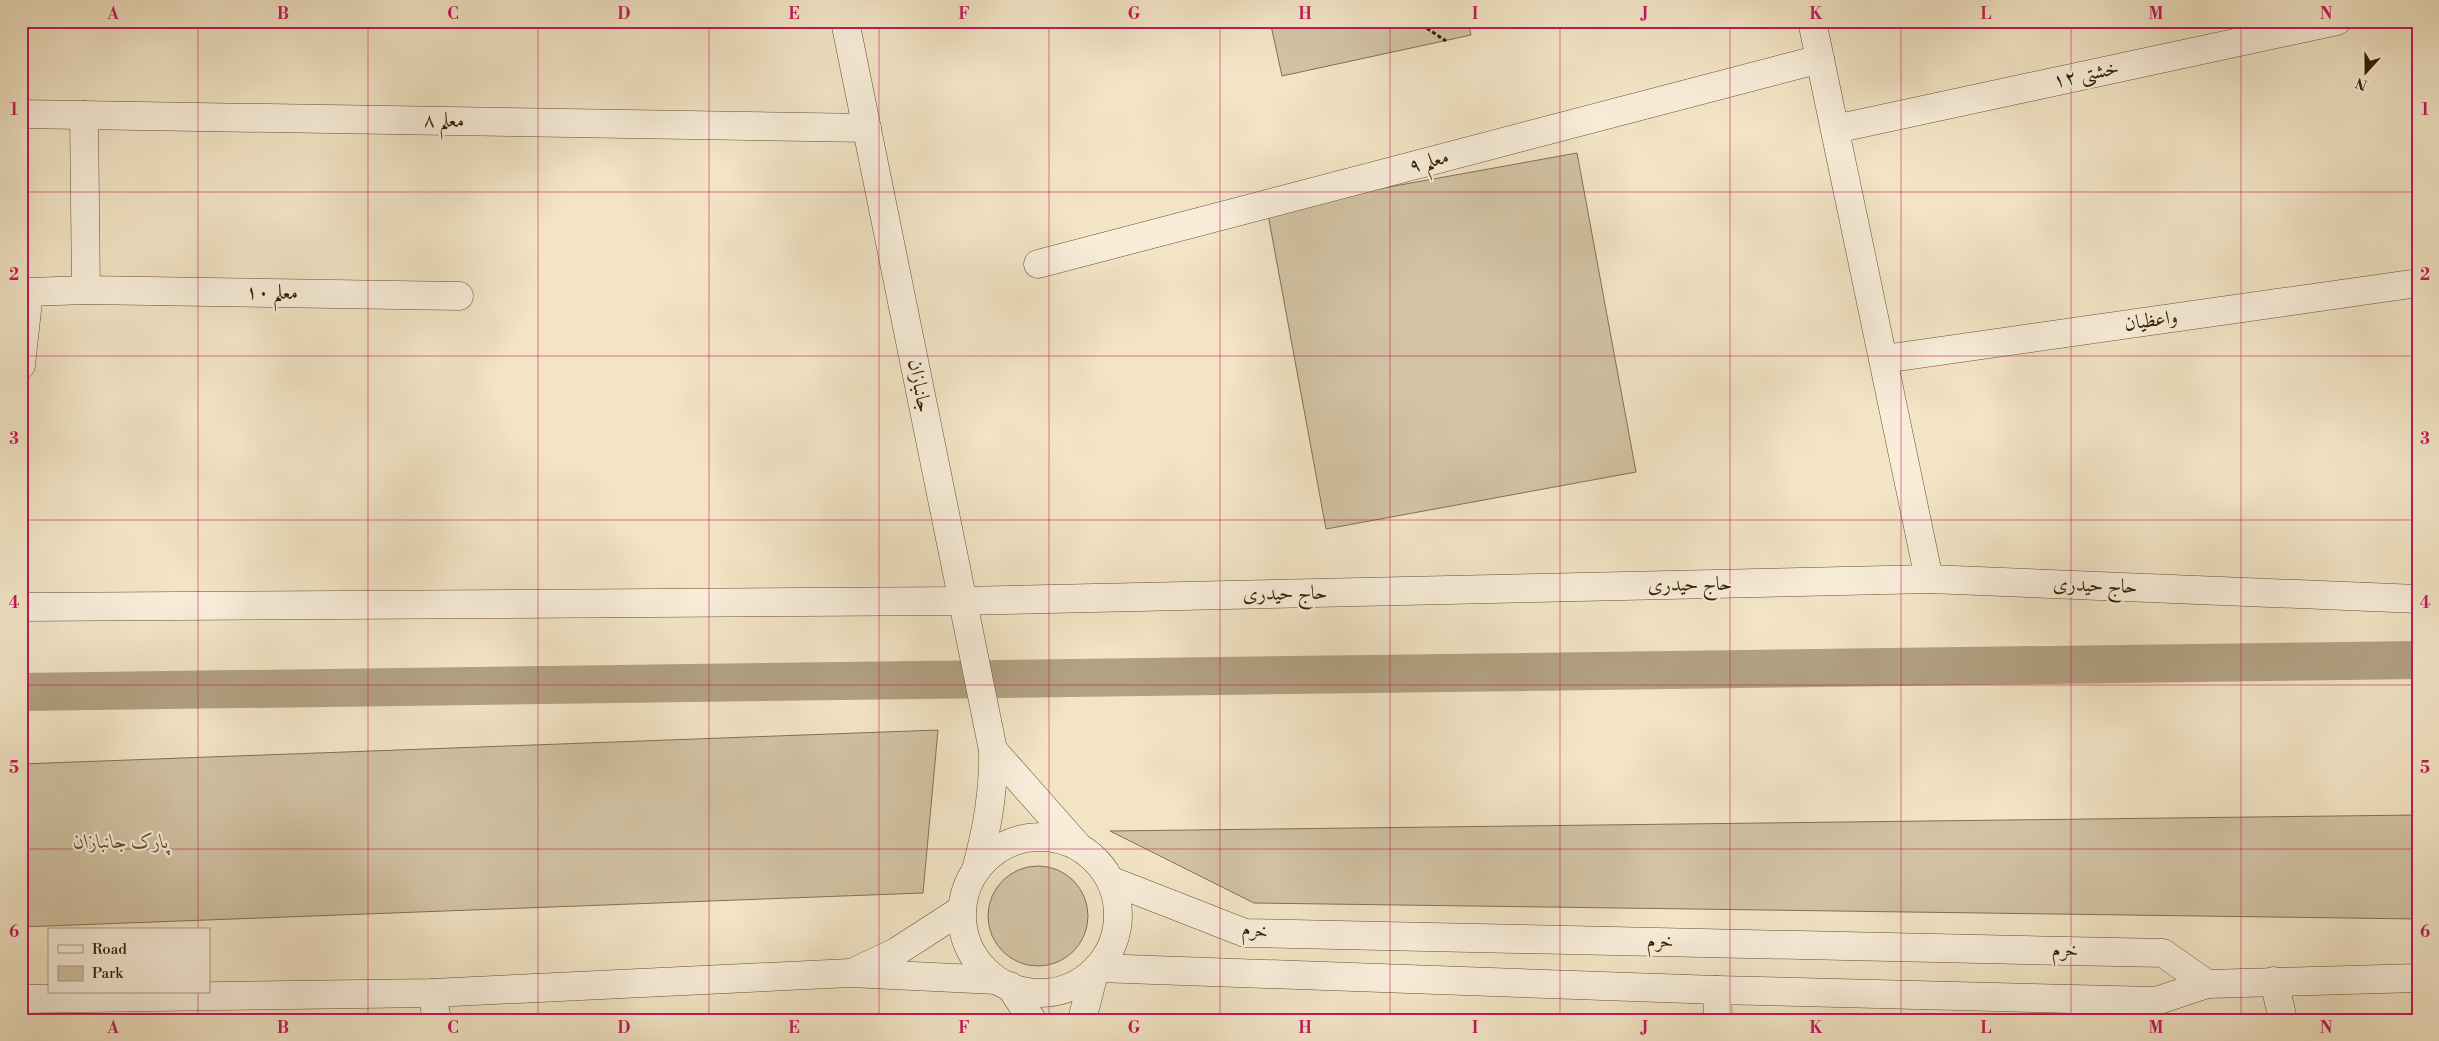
<svg xmlns="http://www.w3.org/2000/svg" width="2439" height="1041" font-family="'Libre Bodoni',Amiri,serif">
  <style>
    .green { fill: #d2c3a4; stroke: #847152 }
    .lines { fill: none; stroke-linecap: round; stroke-linejoin: round }
    .canal { stroke: #b2a182; stroke-width: 38 }
    .minor-casing { stroke: #665031; stroke-width: 29 }
    .path { stroke: #371f00; stroke-width: 3; stroke-dasharray: 4 2.5; stroke-linecap: butt }
    .minor { stroke: #f7edd9; stroke-width: 28 }
    .grid { fill: none; stroke: #c2185b; stroke-width: 1; stroke-opacity: 0.55 }
    .labels { text-anchor: middle; dominant-baseline: central; stroke-width: 4.5; stroke-linejoin: round; paint-order: stroke }
    .street-label { font-size: 20px; fill: #371f00; stroke: #f7edd9 }
    .park-label { font-size: 20px; font-style: italic; fill: #665031; stroke: #f7edd9 }
    .neatline { fill: none; stroke: #c2185b; stroke-width: 2 }
    .grid-label { font-size: 16px; text-anchor: middle; font-weight: bold; fill: #c2185b }
  </style>
  <rect width="100%" height="100%" fill="#f2e4c5"/>
  <filter id="stains"><feTurbulence type="fractalNoise" baseFrequency=".004" numOctaves="4"/><feColorMatrix values="0 0 0 0 .2 0 0 0 0 .09 0 0 0 0 .02 0 0 0 .5 -.17"/></filter>
  <radialGradient id="worn" r=".72"><stop offset=".6" stop-color="#630" stop-opacity="0"/><stop offset="1" stop-color="#630" stop-opacity=".3"/></radialGradient>
  <!-- green -->
  <g class="green">
    <path d="M1270,21H1468L1471,35L1282,76Z"/>
    <path d="M1577,153L1636,472L1326,529L1267,209Z"/>
    <path d="M938,730L923,893L21,927V764Z"/>
    <path d="M2418,815V919L1254,903L1110,831Z"/>
    <circle cx="1038" cy="916" r="50"/>
  </g>
  <g class="lines">
    <!-- canal -->
    <path class="canal" d="M21,692L2418,660"/>
    <defs>
      <g id="minor">
        <path d="M845,21L993,750C994,792 987,829 976,870"/>
        <path d="M1812,21L1929,579"/>
        <path d="M21,114L867,128"/>
        <path d="M84,115L86,290"/>
        <path d="M1835,129L2337,21"/>
        <path d="M1038,264L1820,59"/>
        <path d="M1884,359L2418,283"/>
        <path d="M21,365L29,292L86,290L459,296"/>
        <path d="M21,607L962,601L1929,579L2418,599"/>
        <path d="M993,750L1077,845"/>
        <circle cx="1040" cy="915" r="78"/>
        <path d="M1112,881L1245,933L2163,953L2207,984"/>
        <path d="M1098,968L1717,990L2156,1001L2207,984L2418,978"/>
        <path d="M856,971L896,952L961,910"/>
        <path d="M2274,981L2283,1020"/>
        <path d="M1010,986L1032,1020"/>
        <path d="M1717,990L1718,1020"/>
        <path d="M432,993L437,1020"/>
        <path d="M21,999L432,993L850,973L996,980"/>
        <path d="M1082,1020L1094,973"/>
      </g>
    </defs>
    <!-- minor casing -->
    <use href="#minor" class="minor-casing"/>
    <!-- path -->
    <path class="path" d="M1416,21L1446,41"/>
    <!-- minor -->
    <use href="#minor" class="minor"/>
  </g>
  <!-- grid -->
  <path class="grid" d="M198,21V930M368,21V1020M538,21V1020M709,21V1020M879,21V1020M1049,21V1020M1220,21V1020M1390,21V1020M1560,21V1020M1730,21V1020M1901,21V1020M2071,21V1020M2241,21V1020M21,192H2418M21,356H2418M21,520H2418M21,685H2418M21,849H2418M198,992V1020"/>
  <g class="labels">
    <!-- street labels -->
    <g class="street-label">
      <text transform="translate(2086 75) rotate(-12)">خشتی ۱۲</text>
      <text transform="translate(444 121) rotate(1)">معلم ۸</text>
      <text transform="translate(1429 162) rotate(-15)">معلم ۹</text>
      <text transform="translate(272 293) rotate(1)">معلم ۱۰</text>
      <text transform="translate(2151 321) rotate(-8)">واعظیان</text>
      <text transform="translate(919 386) rotate(79)">جانبازان</text>
      <text transform="translate(1690 585) rotate(-1)">حاج حیدری</text>
      <text transform="translate(2095 586) rotate(2)">حاج حیدری</text>
      <text transform="translate(1285 594) rotate(-1)">حاج حیدری</text>
      <text transform="translate(1255 931) rotate(7)">خرم</text>
      <text transform="translate(1660 942) rotate(1)">خرم</text>
      <text transform="translate(2065 951) rotate(1)">خرم</text>
    </g>
    <!-- park labels -->
    <g class="park-label">
      <text x="121" y="842">پارک جانبازان</text>
    </g>
  </g>
  <!-- margin -->
  <rect width="2439" height="1041" fill="none" stroke="#f2e4c5" stroke-width="55"/>
  <!-- legend -->
  <rect x="48" y="928" width="162" height="65" fill="#f7edd9" stroke="#aa9b82"/>
  <rect x="58" y="945" width="25" height="8" fill="#f7edd9" stroke="#aa9b82"/>
  <text x="92" y="954" font-size="15" fill="#371f00">Road</text>
  <rect x="58" y="966" width="25" height="15" fill="#d2c3a4" stroke="#aa9b82"/>
  <text x="92" y="978" font-size="15" fill="#371f00">Park</text>
  <!-- north arrow -->
  <g transform="translate(2366 72) rotate(201)" stroke="#f7edd9" stroke-width="4" paint-order="stroke">
  <path d="M0-4L9 19L0 12L-9 19Z" fill="#371f00"/>
  <text y="-8" font-size="14" font-weight="bold" text-anchor="middle" fill="#371f00">N</text>
  </g>
  <rect x="28" y="28" width="2384" height="986" class="neatline"/>
  <g class="grid-label">
    <text x="113" y="19">A</text>
    <text x="283" y="19">B</text>
    <text x="453" y="19">C</text>
    <text x="624" y="19">D</text>
    <text x="794" y="19">E</text>
    <text x="964" y="19">F</text>
    <text x="1134" y="19">G</text>
    <text x="1305" y="19">H</text>
    <text x="1475" y="19">I</text>
    <text x="1645" y="19">J</text>
    <text x="1816" y="19">K</text>
    <text x="1986" y="19">L</text>
    <text x="2156" y="19">M</text>
    <text x="2326" y="19">N</text>
    <text x="14" y="115">1</text>
    <text x="2425" y="115">1</text>
    <text x="14" y="280">2</text>
    <text x="2425" y="280">2</text>
    <text x="14" y="444">3</text>
    <text x="2425" y="444">3</text>
    <text x="14" y="608">4</text>
    <text x="2425" y="608">4</text>
    <text x="14" y="773">5</text>
    <text x="2425" y="773">5</text>
    <text x="14" y="937">6</text>
    <text x="2425" y="937">6</text>
    <text x="113" y="1033">A</text>
    <text x="283" y="1033">B</text>
    <text x="453" y="1033">C</text>
    <text x="624" y="1033">D</text>
    <text x="794" y="1033">E</text>
    <text x="964" y="1033">F</text>
    <text x="1134" y="1033">G</text>
    <text x="1305" y="1033">H</text>
    <text x="1475" y="1033">I</text>
    <text x="1645" y="1033">J</text>
    <text x="1816" y="1033">K</text>
    <text x="1986" y="1033">L</text>
    <text x="2156" y="1033">M</text>
    <text x="2326" y="1033">N</text>
  </g>
  <rect width="100%" height="100%" filter="url(#stains)"/>
  <rect width="100%" height="100%" fill="url(#worn)"/>
</svg>
